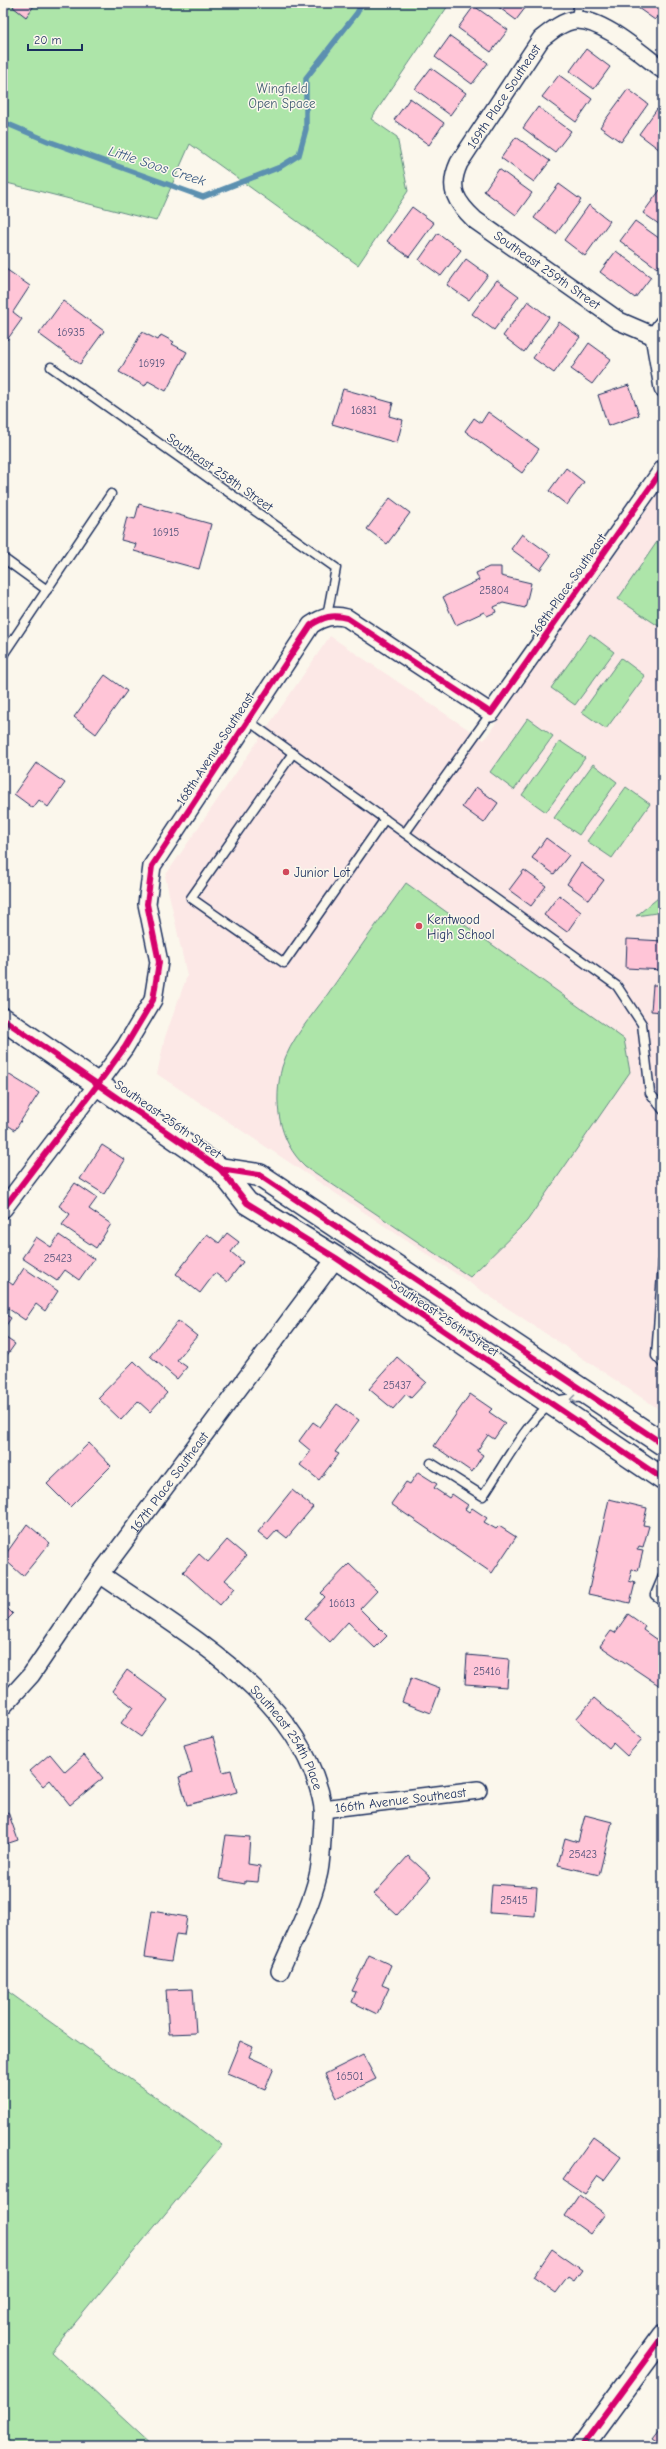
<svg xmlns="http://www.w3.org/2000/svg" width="666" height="2449" font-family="'Comic Neue',sans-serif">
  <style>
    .built { fill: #fce8e6 }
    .green { fill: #ade5a9; stroke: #648a84 }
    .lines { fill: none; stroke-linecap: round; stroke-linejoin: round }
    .stream { stroke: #5b90b0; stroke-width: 5.5 }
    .building { fill: #ffc5d7; stroke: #1b2f5e }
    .lane-casing { stroke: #1b2f5e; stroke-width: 11 }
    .street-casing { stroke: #1b2f5e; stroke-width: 20 }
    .secondary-casing { stroke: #1b2f5e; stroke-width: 25 }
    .lane { stroke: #fbf7ec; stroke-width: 8 }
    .street { stroke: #fbf7ec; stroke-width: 17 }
    .secondary { stroke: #fbf7ec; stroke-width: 22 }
    .cycleway-casing { stroke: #fbf7ec; stroke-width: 8 }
    .cycleway { stroke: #d6006c; stroke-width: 6 }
    .oneway { stroke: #8b93a5 }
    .poi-dot { fill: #d1495b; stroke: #fbf7ec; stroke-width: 1.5 }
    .labels { text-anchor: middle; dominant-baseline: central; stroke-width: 3; stroke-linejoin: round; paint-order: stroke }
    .number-label { font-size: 11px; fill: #54547c }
    .park-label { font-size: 13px; fill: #405c71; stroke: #fbf7ec }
    .street-label { font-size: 13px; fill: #1b2f5e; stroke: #fbf7ec }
    .poi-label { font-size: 13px; fill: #1b2f5e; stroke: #fbf7ec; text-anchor: start }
    .water-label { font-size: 14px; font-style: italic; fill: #365780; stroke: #fbf7ec }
  </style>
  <rect width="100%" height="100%" fill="#fbf7ec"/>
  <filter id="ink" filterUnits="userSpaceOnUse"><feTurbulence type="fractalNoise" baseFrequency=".025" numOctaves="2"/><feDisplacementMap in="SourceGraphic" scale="8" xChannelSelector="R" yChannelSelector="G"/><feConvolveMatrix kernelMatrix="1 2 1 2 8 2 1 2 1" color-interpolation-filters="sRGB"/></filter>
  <g filter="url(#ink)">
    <!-- built -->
    <path class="built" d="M663,487V1412L157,1074L165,1037L187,976L165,876L330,636L484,740Z"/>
    <!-- green -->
    <g class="green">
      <path d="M3,3H450L371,119L397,137L408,191L358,265L190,144L156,221L3,182Z"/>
      <path d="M663,533V629L618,599Z"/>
      <path d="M590,634L614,652L575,705L551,688Z"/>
      <path d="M621,658L645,676L606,729L582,712Z"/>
      <path d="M528,718L553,736L514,790L490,772Z"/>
      <path d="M560,741L585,758L546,812L522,795Z"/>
      <path d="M593,764L617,782L579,835L554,818Z"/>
      <path d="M626,787L650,804L612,858L587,841Z"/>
      <path d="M406,883L624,1039L630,1072L527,1221L470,1277L305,1166C278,1141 273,1101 282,1067C290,1040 311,1017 327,995C353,958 379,920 406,883Z"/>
      <path d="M663,894V912L636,916Z"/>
      <path d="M3,1988L222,2145L51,2352L153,2446H3Z"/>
    </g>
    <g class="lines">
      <!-- stream -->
      <path class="stream" d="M3,122L48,141L203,197L280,167L299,155L306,129V78L357,13L362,3"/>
    </g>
    <!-- building -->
    <g class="building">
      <path d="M16,3H36L26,17L13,7Z"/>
      <path d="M493,3H529L516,20Z"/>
      <path d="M642,3H663V11L655,20L638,8Z"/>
      <path d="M474,6L508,30L491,52L458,28Z"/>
      <path d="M450,36L488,63L472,84L435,57Z"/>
      <path d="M586,49L610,67L594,89L570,71Z"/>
      <path d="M431,68L466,93L450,115L415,89Z"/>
      <path d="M559,75L592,99L576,122L542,97Z"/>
      <path d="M628,89L648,104L621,142L600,127Z"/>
      <path d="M410,98L444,123L429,145L394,120Z"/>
      <path d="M538,107L571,131L555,152L523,128Z"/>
      <path d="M657,109L663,113V146L660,150L639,134Z"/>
      <path d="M516,137L550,161L534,182L501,158Z"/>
      <path d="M499,169L532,193L516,215L484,191Z"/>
      <path d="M559,184L581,200L556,234L534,218Z"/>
      <path d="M660,190L663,193V227L643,213Z"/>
      <path d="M589,205L610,221L585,256L564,240Z"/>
      <path d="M412,207L434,223L409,257L387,241Z"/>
      <path d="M635,221L663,241V260L657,268L620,241Z"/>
      <path d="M438,233L461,250L441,276L419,260Z"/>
      <path d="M616,251L651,277L635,298L600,272Z"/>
      <path d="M466,259L488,275L469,300L447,285Z"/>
      <path d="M3,267L30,286L13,312L22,319L7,340L3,337Z"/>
      <path d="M497,280L519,296L494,330L472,314Z"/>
      <path d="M63,301L104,331L80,364L39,334Z"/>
      <path d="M528,301L549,317L524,352L503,336Z"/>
      <path d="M559,322L580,337L554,373L533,358Z"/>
      <path d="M142,332L158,340L161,335L174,342L172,344L187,352L166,391L148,381L145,386L119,372Z"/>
      <path d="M589,343L611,359L592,384L571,369Z"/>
      <path d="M629,385L639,415L608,426L598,395Z"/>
      <path d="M343,389L393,403L389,416L403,420L397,443L332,424Z"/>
      <path d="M488,412L539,449L522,473L465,431L474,418L481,423Z"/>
      <path d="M566,468L584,482L567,505L549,491Z"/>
      <path d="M390,498L410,513L387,544L367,529Z"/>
      <path d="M139,504L211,524L199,569L134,551L136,544L121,540L127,517L135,519Z"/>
      <path d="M522,534L551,555L540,570L511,549Z"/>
      <path d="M489,567H501V576L531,583L525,608L503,603L494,607L496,612L487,616L484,612L456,625L443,597L479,580L476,573Z"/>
      <path d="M105,675L127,691L96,734L74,717Z"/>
      <path d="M36,763L65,783L48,807L39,800L33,808L14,794Z"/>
      <path d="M476,787L498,803L484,823L462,807Z"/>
      <path d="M546,838L569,855L554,874L532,858Z"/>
      <path d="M581,863L604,880L589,900L567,884Z"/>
      <path d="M524,870L546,886L531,906L509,890Z"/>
      <path d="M559,895L581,912L567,932L544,915Z"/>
      <path d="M627,939L663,941V970L626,968Z"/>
      <path d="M653,985H663V1012L651,1011Z"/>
      <path d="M3,1071L39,1093L15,1130L3,1122Z"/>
      <path d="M102,1145L125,1160L104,1194L80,1179Z"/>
      <path d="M75,1183L97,1198L89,1209L111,1224L96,1248L62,1225L70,1214L59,1206Z"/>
      <path d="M227,1233L239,1242L231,1252L243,1262L227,1282L215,1273L200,1293L176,1274L207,1234L219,1243Z"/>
      <path d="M59,1235L94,1259L79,1280L65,1270L57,1281L22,1258L36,1237L51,1247Z"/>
      <path d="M24,1268L58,1291L45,1311L36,1304L25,1320L3,1305V1282L5,1279L13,1285Z"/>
      <path d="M3,1313L11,1318L3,1330Z"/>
      <path d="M178,1321L197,1336L177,1360L187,1367L177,1379L150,1356Z"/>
      <path d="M3,1336L15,1344L3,1361Z"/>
      <path d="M397,1357L426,1382L411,1398L406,1394L393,1409L369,1389Z"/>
      <path d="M134,1361L167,1393L150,1412L138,1401L121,1420L98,1398Z"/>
      <path d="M470,1394L492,1409L489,1412L505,1423L494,1439L488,1435L477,1451L483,1455L472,1472L434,1446Z"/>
      <path d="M337,1404L359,1420L335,1452L339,1454L319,1480L300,1465L311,1451L299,1441L313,1422L320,1427Z"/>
      <path d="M89,1443L111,1466L70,1507L47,1484Z"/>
      <path d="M418,1472L437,1484L434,1488L449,1498L452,1494L468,1505L465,1509L469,1512L472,1508L487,1518L484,1522L496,1529L499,1526L516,1537L492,1573L391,1504L406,1482L410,1484Z"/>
      <path d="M292,1490L313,1507L287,1538L277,1530L268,1540L258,1532Z"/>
      <path d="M609,1499L647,1508L643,1525L649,1526L643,1547L639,1546L637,1550L643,1551L638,1571L632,1570L629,1581L635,1583L630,1603L588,1594Z"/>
      <path d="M27,1524L50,1543L23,1576L3,1558Z"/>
      <path d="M227,1540L246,1556L225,1580L235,1588L220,1605L183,1572L199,1554L208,1562Z"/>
      <path d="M349,1564L377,1591L360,1609L387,1636L375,1648L348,1622L330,1642L305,1618L325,1597L321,1593Z"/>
      <path d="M3,1604L13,1614L3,1624Z"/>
      <path d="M628,1614L645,1626L643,1630L657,1640L660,1636L663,1639V1688L600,1646L611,1631L615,1633Z"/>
      <path d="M467,1655L509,1659L507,1687L465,1684Z"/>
      <path d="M127,1670L168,1700L141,1737L121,1723L133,1707L112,1691Z"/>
      <path d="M411,1678L440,1689L431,1713L402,1702Z"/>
      <path d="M594,1698L642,1739L627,1756L613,1743L609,1748L576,1719Z"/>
      <path d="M213,1737L223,1772L231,1770L237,1792L187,1805L179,1777L192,1773L184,1745Z"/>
      <path d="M50,1754L65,1772L84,1755L103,1778L70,1805L50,1780L43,1786L30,1771Z"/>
      <path d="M8,1812L18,1840L3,1845V1814Z"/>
      <path d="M585,1815L612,1822L599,1875L558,1865L565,1838L578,1842Z"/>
      <path d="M226,1835L250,1837L248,1864L260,1866L258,1882L245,1881V1884L219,1879Z"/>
      <path d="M408,1856L431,1877L397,1915L374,1894Z"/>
      <path d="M492,1884L537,1887L535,1916L490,1913Z"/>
      <path d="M152,1911L187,1917L184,1935L176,1934L171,1961L145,1957Z"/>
      <path d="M369,1955L391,1965L382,1985L389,1988L377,2014L352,2002L356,1992L352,1991Z"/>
      <path d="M193,1989L196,2033L169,2034L166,1990Z"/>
      <path d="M240,2041L253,2047L249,2057L274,2068L265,2089L227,2073Z"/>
      <path d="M363,2055L376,2079L337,2098L325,2074Z"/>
      <path d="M593,2137L621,2157L604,2180L598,2176L585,2194L563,2179Z"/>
      <path d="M579,2195L605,2214L590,2234L565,2216Z"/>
      <path d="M552,2249L582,2270L574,2281L568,2277L556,2293L533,2277Z"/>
      <path d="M663,2424V2444L653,2437Z"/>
    </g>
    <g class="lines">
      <defs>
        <g id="lane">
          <path d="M575,20L579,3"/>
          <path d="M51,367L336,568L327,616"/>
          <path d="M3,558L47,590"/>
          <path d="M3,655L111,494"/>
          <path d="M247,720L617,986L642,1024L650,1093L663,1110"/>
          <path d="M293,753L191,898L284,963L385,819"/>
          <path d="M405,833L491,713"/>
          <path d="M663,1261L656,1356L663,1364"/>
          <path d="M431,1463L483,1496C500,1471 527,1421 551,1404C559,1399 575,1397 585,1398"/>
          <path d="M663,1576L655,1595L663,1601"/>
        </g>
        <g id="street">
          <path d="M663,324L654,336L663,388"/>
          <path id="s1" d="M654,336L619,321L475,220C456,202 447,189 459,163L541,39C551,31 563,21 576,20C603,19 641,54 663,70"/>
          <path d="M3,1209L98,1084L125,1047L153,1000L159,962L147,904L152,866L311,625C323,617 333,614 347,618L491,713L663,469"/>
          <path id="s2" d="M100,1574C184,1633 304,1697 323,1807C324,1817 322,1830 322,1840C321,1852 321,1865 318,1876C310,1909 293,1940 280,1971"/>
          <path id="s3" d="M3,1706L31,1675L100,1574L336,1258"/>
          <path id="s4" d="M323,1809L478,1790"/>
        </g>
        <g id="secondary">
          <path d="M3,1019L220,1169L247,1203L336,1258L663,1479"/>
          <path d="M220,1169L259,1175L663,1444"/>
          <path d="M582,2446L663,2336"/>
        </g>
      </defs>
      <!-- lane casing -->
      <use href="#lane" class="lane-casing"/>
      <!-- street casing -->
      <use href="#street" class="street-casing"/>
      <!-- secondary casing -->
      <use href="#secondary" class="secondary-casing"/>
      <!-- lane -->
      <use href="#lane" class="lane"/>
      <!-- street -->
      <use href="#street" class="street"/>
      <!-- secondary -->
      <use href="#secondary" class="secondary"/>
      <defs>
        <g id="cycleway">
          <path d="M3,1019L220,1169L247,1203L336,1258L663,1479"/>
          <path d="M220,1169L259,1175L663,1444"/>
          <path d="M3,1209L98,1084L125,1047L153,1000L159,962L147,904L152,866L311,625C323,617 333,614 347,618L491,713L663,469"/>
          <path d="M582,2446L663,2336"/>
        </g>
      </defs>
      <!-- cycleway casing -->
      <use href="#cycleway" class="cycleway-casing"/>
      <!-- cycleway -->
      <use href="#cycleway" class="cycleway"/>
    </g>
    <!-- one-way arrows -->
    <defs><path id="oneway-chevron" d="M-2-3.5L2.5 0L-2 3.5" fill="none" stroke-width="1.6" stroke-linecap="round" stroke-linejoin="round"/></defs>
    <use class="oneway" href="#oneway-chevron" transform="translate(573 1399) rotate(173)"/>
  </g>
  <!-- markers -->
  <g class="poi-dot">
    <circle cx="286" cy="872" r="4"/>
    <circle cx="419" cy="926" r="4"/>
  </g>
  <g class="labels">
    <!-- number labels -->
    <g class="number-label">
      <text x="71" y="332">16935</text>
      <text x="152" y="363">16919</text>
      <text x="364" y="410">16831</text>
      <text x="166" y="532">16915</text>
      <text x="494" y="590">25804</text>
      <text x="58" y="1258">25423</text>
      <text x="397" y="1385">25437</text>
      <text x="342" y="1603">16613</text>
      <text x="487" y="1671">25416</text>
      <text x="583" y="1854">25423</text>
      <text x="514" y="1900">25415</text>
      <text x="350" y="2076">16501</text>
    </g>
    <!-- park labels -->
    <g class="park-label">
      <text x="282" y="88">Wingfield<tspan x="282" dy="15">Open Space</tspan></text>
    </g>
    <!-- street labels -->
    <g class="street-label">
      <text stroke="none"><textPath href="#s1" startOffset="359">169th Place Southeast</textPath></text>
      <text transform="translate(547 270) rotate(35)">Southeast 259th Street</text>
      <text transform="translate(220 472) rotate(35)">Southeast 258th Street</text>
      <text transform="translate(568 585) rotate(-55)">168th Place Southeast</text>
      <text transform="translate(215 749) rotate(-57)">168th Avenue Southeast</text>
      <text transform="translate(168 1119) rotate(35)">Southeast 256th Street</text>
      <text transform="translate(445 1318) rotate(34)">Southeast 256th Street</text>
      <text stroke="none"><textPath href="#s3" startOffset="279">167th Place Southeast</textPath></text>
      <text stroke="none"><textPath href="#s2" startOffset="252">Southeast 254th Place</textPath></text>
      <text stroke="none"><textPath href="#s4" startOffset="78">166th Avenue Southeast</textPath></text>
    </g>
    <!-- poi labels -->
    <g class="poi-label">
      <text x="294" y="872">Junior Lot</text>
      <text x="427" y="919">Kentwood<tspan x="427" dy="15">High School</tspan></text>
    </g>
    <!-- water labels -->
    <g class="water-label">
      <text transform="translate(157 166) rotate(18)">Little Soos Creek</text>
    </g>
  </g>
  <!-- margin -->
  <rect width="666" height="2449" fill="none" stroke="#fbf7ec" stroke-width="16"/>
  <rect x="8" y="8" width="650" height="2433" fill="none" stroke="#1b2f5e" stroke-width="1.5" filter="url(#ink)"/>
  <!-- scale -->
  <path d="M28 44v6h54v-6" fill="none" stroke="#1b2f5e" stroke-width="2"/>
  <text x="34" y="44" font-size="12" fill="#1b2f5e" stroke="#fbf7ec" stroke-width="3" paint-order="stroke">20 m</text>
</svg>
